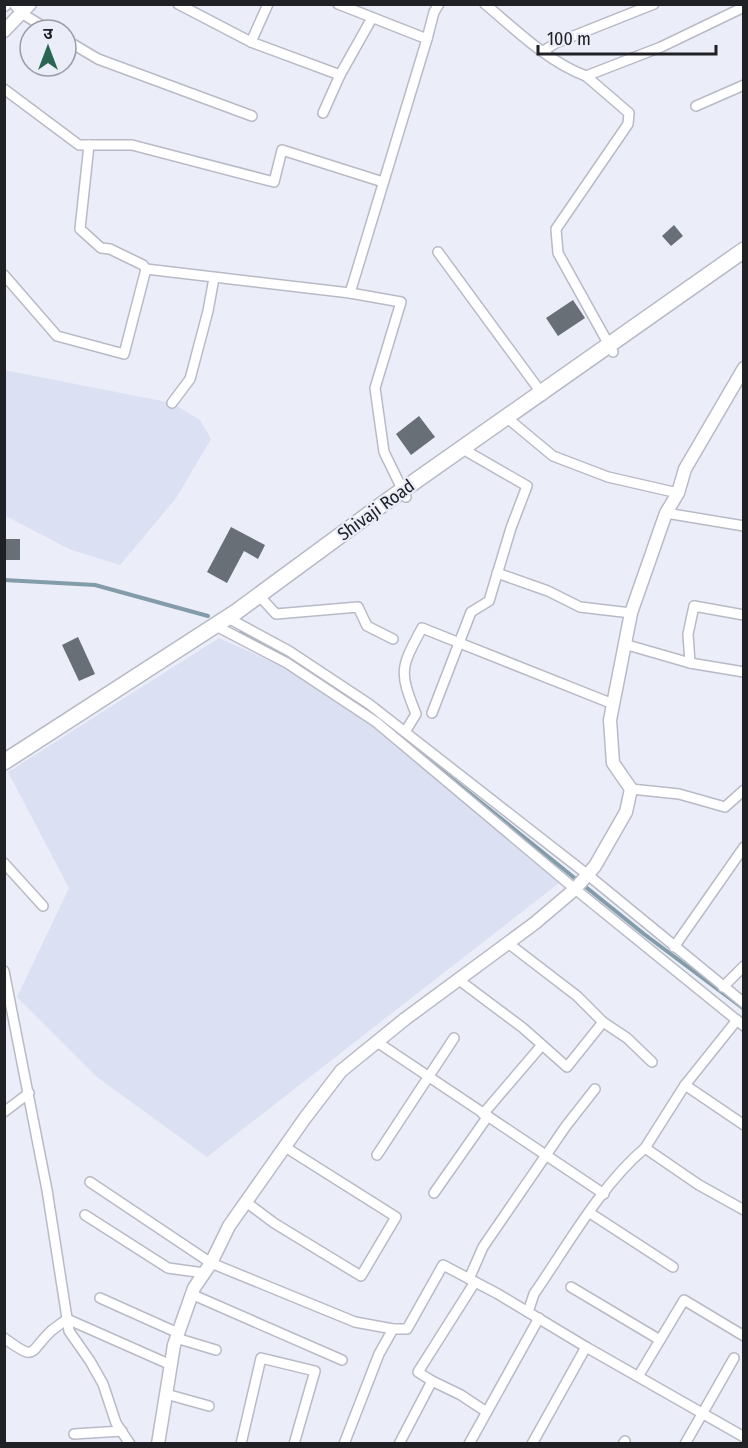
<svg xmlns="http://www.w3.org/2000/svg" width="748" height="1448" font-family="'Fira Sans Condensed','Noto Sans Devanagari',sans-serif">
  <style>
    .built { fill: #dbe0f2 }
    .lines { fill: none; stroke-linecap: round; stroke-linejoin: round }
    .stream { stroke: #839caa; stroke-width: 4 }
    .building { fill: #686f77 }
    .minor-casing { stroke: #b8bbc6; stroke-width: 12 }
    .tertiary-casing { stroke: #b8bbc6; stroke-width: 15 }
    .primary-casing { stroke: #b8bbc6; stroke-width: 18 }
    .minor { stroke: #fff; stroke-width: 9 }
    .tertiary { stroke: #fff; stroke-width: 12 }
    .primary { stroke: #fff; stroke-width: 15 }
    .labels { text-anchor: middle; dominant-baseline: central; stroke-width: 4.5; stroke-linejoin: round; paint-order: stroke }
    .street-label { font-size: 18px; fill: #202125; stroke: #ebedf9 }
  </style>
  <rect width="100%" height="100%" fill="#ebedf9"/>
  <!-- built -->
  <g class="built">
    <path d="M4,370L172,403L200,420L211,439L176,498L120,565L69,549L6,516Z"/>
    <path d="M219,638L286,668L380,731L559,883L207,1157L97,1077L17,997L69,888L8,772Z"/>
  </g>
  <g class="lines">
    <!-- stream -->
    <g class="stream">
      <path d="M4,580L95,585L208,616"/>
      <path d="M241,633L314,673"/>
      <path d="M340,690L370,713"/>
      <path d="M416,750L644,934L744,1009"/>
    </g>
  </g>
  <!-- building -->
  <g class="building">
    <path d="M674,225L683,236L671,246L662,236Z"/>
    <path d="M573,300L585,318L558,336L546,318Z"/>
    <path d="M419,416L435,437L411,455L396,434Z"/>
    <path d="M231,527L265,545L258,559L244,551L227,583L207,572Z"/>
    <rect x="4" y="539" width="16" height="21"/>
    <path d="M78,637L95,674L79,681L62,645Z"/>
  </g>
  <g class="lines">
    <defs>
      <g id="minor">
        <path d="M14,4L21,13L49,30"/>
        <path d="M178,4L251,42L268,4"/>
        <path d="M338,4L427,39L350,293"/>
        <path d="M485,4C516,30 548,62 586,76L661,47L744,7"/>
        <path d="M427,39L434,12L439,4"/>
        <path d="M66,40L98,59L252,116"/>
        <path d="M251,42L340,75"/>
        <path d="M543,51L556,43L654,4"/>
        <path d="M586,76L629,113L628,124L556,229L558,253L613,352"/>
        <path d="M4,89L79,145H132L274,182L282,150L383,182"/>
        <path d="M696,106L744,85"/>
        <path d="M323,113L340,75L372,18"/>
        <path d="M89,145L80,229L101,248L110,249L143,265L146,269"/>
        <path d="M438,252L543,395"/>
        <path d="M4,275L57,336L124,354L146,269L350,293L401,302L375,388L384,452L406,497"/>
        <path d="M172,403L190,379L208,311L214,278"/>
        <path d="M512,422L553,456L608,477L678,493"/>
        <path d="M666,513L744,526"/>
        <path d="M497,573L548,591L580,607L631,613"/>
        <path d="M263,600L276,614L358,607L367,626L393,639"/>
        <path d="M228,618L289,651L369,704L588,875L744,1003"/>
        <path d="M216,626L287,663L376,722L575,889L744,1026"/>
        <path d="M624,644L690,663L688,634L694,606L744,615"/>
        <path d="M690,663L744,672"/>
        <path d="M432,713L471,612L489,601L511,528L527,486L468,452L464,447"/>
        <path d="M405,732L416,714C399,671 400,669 422,628L613,704"/>
        <path d="M631,789L679,794L725,807L744,790"/>
        <path d="M4,863L43,906"/>
        <path d="M508,943L577,996L603,1022L627,1038L652,1062"/>
        <path d="M674,947L744,847"/>
        <path d="M4,971L47,1190L69,1331L90,1361L103,1384L116,1423L130,1444"/>
        <path d="M459,980L523,1028L567,1067L603,1022"/>
        <path d="M723,987L744,966"/>
        <path d="M377,1042L604,1194"/>
        <path d="M685,1085L744,1125"/>
        <path d="M4,1112L29,1093"/>
        <path d="M483,1114L542,1045"/>
        <path d="M645,1148L685,1085L737,1020"/>
        <path d="M377,1155L454,1038"/>
        <path d="M90,1182L211,1263L355,1322L393,1329"/>
        <path d="M434,1193L488,1116"/>
        <path d="M246,1202L274,1223L361,1276L396,1217L285,1147"/>
        <path d="M590,1213L673,1267"/>
        <path d="M85,1215L168,1268L204,1273"/>
        <path d="M469,1279L483,1247L566,1126L595,1089"/>
        <path d="M571,1287L660,1340"/>
        <path d="M191,1294L342,1360"/>
        <path d="M100,1298L178,1333"/>
        <path d="M528,1312L534,1294C567,1246 601,1185 645,1148L699,1185L744,1210"/>
        <path d="M4,1338C37,1362 28,1353 51,1331C56,1327 62,1323 67,1319L171,1365"/>
        <path d="M176,1338L216,1350"/>
        <path d="M586,1347L744,1437"/>
        <path d="M639,1375L684,1300L744,1336"/>
        <path d="M432,1381L418,1372L475,1282"/>
        <path d="M166,1394L209,1406"/>
        <path d="M74,1434L122,1431"/>
        <path d="M241,1444L261,1358L315,1371L294,1444"/>
        <path d="M344,1444L379,1354L393,1329H407L443,1265L498,1294L586,1347L532,1444"/>
        <path d="M399,1444L432,1381L461,1395L485,1411"/>
        <path d="M469,1444L539,1318"/>
        <path d="M623,1444L625,1441"/>
        <path d="M685,1444L734,1358"/>
      </g>
      <g id="tertiary">
        <path d="M4,5L5,4"/>
        <path d="M4,31L30,4"/>
        <path d="M158,1444L174,1345L194,1288L211,1263L229,1226L305,1118L341,1071L405,1019L535,923L575,889L595,866L626,812L631,789L613,763L610,720L631,613L666,513L678,493L685,469L744,368"/>
      </g>
      <path id="primary" d="M4,762L236,612L387,501L744,250"/>
    </defs>
    <!-- minor casing -->
    <use href="#minor" class="minor-casing"/>
    <!-- tertiary casing -->
    <use href="#tertiary" class="tertiary-casing"/>
    <!-- primary casing -->
    <use href="#primary" class="primary-casing"/>
    <!-- minor -->
    <use href="#minor" class="minor"/>
    <!-- tertiary -->
    <use href="#tertiary" class="tertiary"/>
    <!-- primary -->
    <use href="#primary" class="primary"/>
  </g>
  <g class="labels">
    <!-- street labels -->
    <g class="street-label">
      <text transform="translate(376 510) rotate(-36)">Shivaji Road</text>
    </g>
  </g>
  <!-- border -->
  <rect width="748" height="1448" fill="none" stroke="#202125" stroke-width="12"/>
  <!-- north arrow -->
  <g transform="translate(48 48)"><circle r="28" fill="#ebedf9" stroke="#9a9ba4" stroke-width="1.5"/>
  <path d="M0-4.5L10 22L0 15L-10 22Z" fill="#296651"/>
  <text y="-9" font-size="16" font-weight="bold" text-anchor="middle" fill="#202125">उ</text>
  </g>
  <!-- scale -->
  <path d="M538 45v9h178v-9" fill="none" stroke="#202125" stroke-width="3"/>
  <text x="547" y="45" font-size="18" fill="#202125" stroke="#ebedf9" stroke-width="4.5" paint-order="stroke">100 m</text>
</svg>
